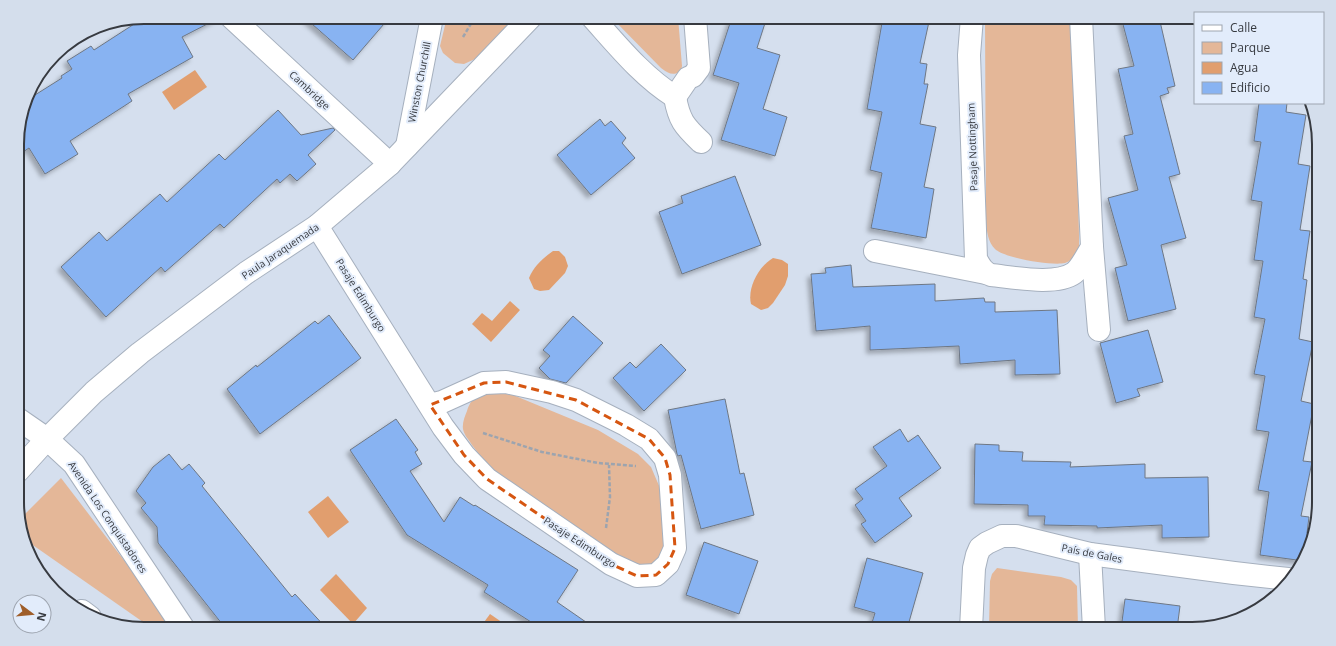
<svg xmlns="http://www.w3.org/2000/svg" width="1336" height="646" font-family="'Open Sans',sans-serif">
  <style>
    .green { fill: #e4b798 }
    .water { fill: #e19e6e }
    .building { fill: #88b3f2; stroke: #6e7784; filter: url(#shadow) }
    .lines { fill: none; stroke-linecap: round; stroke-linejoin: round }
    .minor-casing { stroke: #a6b0be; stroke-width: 24 }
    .tertiary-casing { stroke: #a6b0be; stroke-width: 24 }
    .path { stroke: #9ca4af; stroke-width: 2.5; stroke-dasharray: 4 2; stroke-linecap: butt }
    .minor { stroke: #fff; stroke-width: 22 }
    .tertiary { stroke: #fff; stroke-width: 22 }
    .marked { fill: none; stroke: #d65611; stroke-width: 3; stroke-dasharray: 8 5; stroke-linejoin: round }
    .labels { text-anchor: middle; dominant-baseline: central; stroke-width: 4; stroke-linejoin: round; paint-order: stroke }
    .street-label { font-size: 10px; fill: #373a40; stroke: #e2ecfb }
    .rim { fill: none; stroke: #373a40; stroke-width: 2 }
  </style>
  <defs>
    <filter id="shadow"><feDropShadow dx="-3.5" dy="3.5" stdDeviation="2" flood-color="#0004"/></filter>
  </defs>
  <rect width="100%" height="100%" fill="#d5dfee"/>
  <!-- green -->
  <g class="green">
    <path d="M447,17H517L475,59L464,64L455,63L443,53L440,46Z"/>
    <path d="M611,17H678L682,66L681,71C673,76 669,74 661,68Z"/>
    <path d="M985,17H1073L1079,235V247L1075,257C1072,259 1068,262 1065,263C1052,266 1004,258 995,249C988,242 987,232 986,223Z"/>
    <path d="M498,393L513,395L598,430L638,454L651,467L663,495L666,536L661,554L656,562L648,566L641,568L620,556L513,487C496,475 484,461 472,445C469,440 464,435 463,429C462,423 465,416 467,411C472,394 483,394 498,393Z"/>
    <path d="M61,478L169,619L163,629H153L27,541L19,520Z"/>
    <path d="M997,568L1061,577L1071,580L1077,586L1078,629H989L990,581L992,574Z"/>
  </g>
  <!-- water -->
  <g class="water">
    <path d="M195,70L207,87L174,110L162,92Z"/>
    <path d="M553,251H559L565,257L568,266L565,273L549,290L540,291L534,289L529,278C534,266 543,258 553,251Z"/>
    <path d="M773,258L782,260L788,264V276L785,285L773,303L768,308L761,310L751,304C747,288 759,266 773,258Z"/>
    <path d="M510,301L520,310L491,342L472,324L482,313L492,321Z"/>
    <path d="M328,496L349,522L328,538L308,512Z"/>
    <path d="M336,574L367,608L353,624L320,590Z"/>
    <path d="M490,614L512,629H479Z"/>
  </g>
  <!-- building -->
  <g class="building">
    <path d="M145,17L219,18L182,37L193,57L128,94L132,101L70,141L78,154L45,174L29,148L17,156V135L27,100L62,78L61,76L72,69L67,61L91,46L94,50Z"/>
    <path d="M304,17H390L353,60Z"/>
    <path d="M732,17H767L757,48L780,55L763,109L787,117L775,156L721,140L739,83L713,75Z"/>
    <path d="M883,17H930L920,63L927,64L924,84H928L920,124L936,127L924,187L934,189L926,238L871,228L882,173L870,170L882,112L867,109Z"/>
    <path d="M1121,17H1159L1175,86L1167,88L1169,93L1160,96L1180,174L1169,177L1186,238L1161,245L1176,309L1128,321L1115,268L1127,265L1108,198L1138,190L1124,136L1133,134L1118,69L1134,66Z"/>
    <path d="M1259,103H1287L1286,112L1306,115L1298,164L1310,166L1300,230L1310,231L1303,279L1307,280L1299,339L1313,342L1301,401L1314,404L1303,461L1312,462L1301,516L1309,517L1307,533L1312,534L1306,558L1304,561L1260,555L1269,492L1258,490L1269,432L1256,430L1265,376L1254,374L1265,319L1254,317L1263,261L1254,260L1262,202L1251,200L1261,142L1254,141Z"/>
    <path d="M278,110L301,135L333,128L335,130L308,155L316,164L297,181L290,174L280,183L277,179L224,228L220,224L165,272L161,267L106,317L61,267L99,232L107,241L160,194L167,202L219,154L225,160Z"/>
    <path d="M600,119L605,126L611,121L626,138L622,143L635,158L591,195L557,155Z"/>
    <path d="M735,176L761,245L682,274L659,212L683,203L681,196Z"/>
    <path d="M851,265L853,287L935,284V301L984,298L985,302H995V312L1057,310L1060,374L1015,375V360L960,364L959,346L870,350V326L816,331L811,274L826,273L825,268Z"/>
    <path d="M329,315L361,358L260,434L227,389L256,365L257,367L315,321L318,324Z"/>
    <path d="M573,316L603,343L566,383L550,379L539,368L550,356L543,350Z"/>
    <path d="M1148,330L1163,382L1137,389L1140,396L1116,403L1100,343Z"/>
    <path d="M661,344L686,370L644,411L613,378L630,362L636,368Z"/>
    <path d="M725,399L740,474L744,473L754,515L701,529L681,455L678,456L677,454L668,410Z"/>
    <path d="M396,419L418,450L415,452L422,464L410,471L444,522L460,497L474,506L475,505L578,570L557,602L596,629H542L484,592L488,585L407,535L350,450Z"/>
    <path d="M900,429L908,442L918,435L941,468L899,498L912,516L875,543L861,524L866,521L855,505L863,499L855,489L887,466L873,447Z"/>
    <path d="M975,444L999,445V451L1023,452L1022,461L1071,462L1070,467L1145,464V478L1208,477L1209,537L1162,538V525L1097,528V526L1044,525L1045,516H1028V505L974,504Z"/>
    <path d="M169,454L182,470L189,464L205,483L202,486L292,597L295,594L327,629H226L158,543L157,527L141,508L146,503L136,491L153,467Z"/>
    <path d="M704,542L758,561L739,614L686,595Z"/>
    <path d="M867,558L923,573L907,629H870L875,613L854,607Z"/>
    <path d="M1125,599L1180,606L1177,629H1121Z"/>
  </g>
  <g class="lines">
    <defs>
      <g id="minor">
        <path d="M231,17L390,164"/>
        <path d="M592,17C618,46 642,76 675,97L688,78L693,76L699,68L695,17"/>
        <path d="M972,17L969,55L976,259C980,266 983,272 991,275C1012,277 1056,286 1074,273C1081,268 1087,255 1092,247L1081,17"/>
        <path d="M675,97C679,120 684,126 701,142"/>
        <path d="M407,146L432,17"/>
        <path d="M317,226L443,427L464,455L487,479L611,564L637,576L656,575L668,564L675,548L670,475L665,458L649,439L626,425L576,400L552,392L506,382L484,383L442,402L430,405"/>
        <path d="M1092,247L1099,330"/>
        <path d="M875,251L986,273"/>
        <path d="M18,419L47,439L74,464L184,629"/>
        <path d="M1090,554L1094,629"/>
        <path d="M971,629L974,568L977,555L980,548L987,543L1002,536H1016L1090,554L1234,573L1288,579"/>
      </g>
      <g id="tertiary">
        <path d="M18,471L47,439L94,392L140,353L246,273L317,226L390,164L531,17"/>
        <path d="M82,611L90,617"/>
      </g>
    </defs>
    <!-- minor casing -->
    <use href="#minor" class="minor-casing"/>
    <!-- tertiary casing -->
    <use href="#tertiary" class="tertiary-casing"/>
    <!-- path -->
    <g class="path">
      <path d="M463,37L475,17"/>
      <path d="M483,433L542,452L598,463L636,466"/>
      <path d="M606,528L610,497L609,465"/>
    </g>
    <!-- minor -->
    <use href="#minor" class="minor"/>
    <!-- tertiary -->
    <use href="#tertiary" class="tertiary"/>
  </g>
  <!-- marked area -->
  <path class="marked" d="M506,382L576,400L649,439L665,458L670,475L675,548L668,564L656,575L637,576L611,564L487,479L464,455L430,405L484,383Z"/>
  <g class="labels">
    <!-- street labels -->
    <g class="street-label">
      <text transform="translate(419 82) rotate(-79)">Winston Churchill</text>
      <text transform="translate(310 90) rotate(43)">Cambridge</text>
      <text transform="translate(972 147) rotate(-92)">Pasaje Nottingham</text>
      <text transform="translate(280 251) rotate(-34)">Paula Jaraquemada</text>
      <text transform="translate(361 295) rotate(58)">Pasaje Edimburgo</text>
      <text transform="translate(108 517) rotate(56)">Avenida Los Conquistadores</text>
      <text transform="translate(580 542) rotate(33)">Pasaje Edimburgo</text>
      <text transform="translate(1092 553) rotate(11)">País de Gales</text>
    </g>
  </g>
  <!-- crop -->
  <path d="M0 0H1336V646H0ZM144 24H1192A120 120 0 0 1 1312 144V502A120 120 0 0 1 1192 622H144A120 120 0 0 1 24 502V144A120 120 0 0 1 144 24Z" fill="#d4deec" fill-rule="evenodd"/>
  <path class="rim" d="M144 24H1192A120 120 0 0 1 1312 144V502A120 120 0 0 1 1192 622H144A120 120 0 0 1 24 502V144A120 120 0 0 1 144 24Z"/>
  <!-- legend -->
  <rect x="1194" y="12" width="130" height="92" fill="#e2ecfb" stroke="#9ea5b0"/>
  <rect x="1202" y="25" width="20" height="6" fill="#ffffff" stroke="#9ea5b0"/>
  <text x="1230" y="32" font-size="12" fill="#373a40">Calle</text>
  <rect x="1202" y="42" width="20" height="12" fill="#e4b798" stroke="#9ea5b0"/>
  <text x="1230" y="52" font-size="12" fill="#373a40">Parque</text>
  <rect x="1202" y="62" width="20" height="12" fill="#e19e6e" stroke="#9ea5b0"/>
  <text x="1230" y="72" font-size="12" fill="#373a40">Agua</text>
  <rect x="1202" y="82" width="20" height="12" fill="#88b3f2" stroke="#9ea5b0"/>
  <text x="1230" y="92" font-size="12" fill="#373a40">Edificio</text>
  <!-- north arrow -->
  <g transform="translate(32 614) rotate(106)"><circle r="19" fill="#e2ecfb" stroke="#9ea5b0"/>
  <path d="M0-3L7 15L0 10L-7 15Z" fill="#9f5e2a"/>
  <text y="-6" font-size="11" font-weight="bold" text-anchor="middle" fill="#373a40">N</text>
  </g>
</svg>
